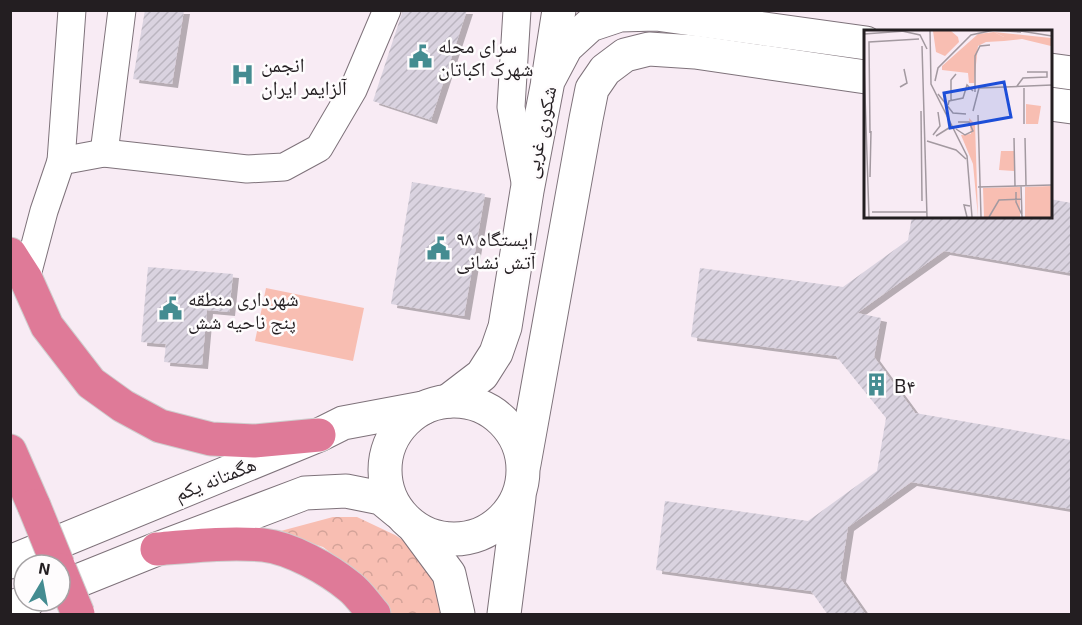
<svg xmlns="http://www.w3.org/2000/svg" width="1082" height="625" font-family="'Exo 2','Noto Naskh Arabic',sans-serif">
  <style>
    .grass { fill: #f8beb2 }
    .forest { fill: url(#forest-crowns) }
    .building { fill: url(#building-hatch); filter: url(#shadow) }
    .lines { fill: none; stroke-linecap: round; stroke-linejoin: round }
    .minor-casing { stroke: #7e727a; stroke-width: 29 }
    .tertiary-casing { stroke: #7e727a; stroke-width: 35 }
    .secondary-casing { stroke: #7e727a; stroke-width: 35 }
    .trunk-casing { stroke: #cfcece; stroke-width: 35 }
    .minor { stroke: #fff; stroke-width: 27 }
    .tertiary { stroke: #fff; stroke-width: 33 }
    .secondary { stroke: #fff; stroke-width: 33 }
    .trunk { stroke: #df7a98; stroke-width: 33 }
    .trunk-bridge-casing { stroke: #cfcece; stroke-width: 35; stroke-linecap: butt }
    .trunk-bridge { stroke: #df7a98; stroke-width: 33 }
    .labels { text-anchor: middle; dominant-baseline: central; stroke-width: 5; stroke-linejoin: round; paint-order: stroke }
    .poi-label { font-size: 20px; fill: #231e21; stroke: #fefcfd; text-anchor: start }
    .street-label { font-size: 20px; fill: #231e21; stroke: #fefcfd }
    .inset-road { fill: none; stroke: #a399a0; stroke-width: 1.5 }
    .view { fill: #1d4ed8; fill-opacity: 0.15; stroke: #1d4ed8; stroke-width: 3 }
    .inset-edge { fill: none; stroke: #231e21; stroke-width: 3 }
  </style>
  <defs>
    <pattern id="forest-crowns" width="20" height="18" patternUnits="userSpaceOnUse" patternTransform="scale(1.5)"><rect width="20" height="18" fill="#f8beb2"/><path d="M2 6a3 3 0 1 1 6 0M12 15a3 3 0 1 1 6 0" fill="none" stroke="#d4a399"/></pattern>
    <pattern id="building-hatch" width="6" height="6" patternUnits="userSpaceOnUse" patternTransform="scale(1.5)"><rect width="6" height="6" fill="#dad3e0"/><path d="M-1 1l2-2M0 6l6-6M5 7l2-2" fill="none" stroke="#bbb5c0"/></pattern>
    <filter id="shadow"><feDropShadow dx="6" dy="4" stdDeviation="0" flood-color="#0004"/></filter>
  </defs>
  <rect width="100%" height="100%" fill="#f8ebf4"/>
  <!-- grass -->
  <path class="grass" d="M266,288L364,308L353,361L255,341Z"/>
  <!-- forest -->
  <path class="forest" d="M333,517H357L395,535L420,551L438,587L443,614H386L344,563L323,547L277,532Z"/>
  <!-- building -->
  <g class="building">
    <path d="M145,10H184L172,84L133,79Z"/>
    <path d="M403,10H467L431,120L373,101Z"/>
    <path d="M412,182L485,194L464,316L391,304Z"/>
    <path d="M1050,199L1071,203V273L944,251L857,313L881,318L874,357L915,413L1071,440V509L911,482L848,527L840,578L866,615H828L811,591L656,570L665,501L808,521L877,471L886,418L836,356L691,337L700,268L843,287L908,240L912,216H1050Z"/>
    <path d="M148,267L233,274L229,312L207,310L202,365L164,362L166,344L141,342Z"/>
  </g>
  <g class="lines">
    <defs>
      <g id="minor">
        <path d="M517,10L511,107L525,182"/>
        <path d="M104,153L122,10"/>
        <path d="M61,161L72,10"/>
        <path d="M26,279L44,211L61,161L104,153L247,169L284,167L319,148L353,90L387,10"/>
      </g>
      <g id="tertiary">
        <path d="M548,80L559,10"/>
        <path d="M10,562L319,435L343,423L423,408"/>
        <path d="M60,588L157,549L305,493L346,491L381,498L398,512"/>
        <path d="M10,608L28,601"/>
      </g>
      <g id="secondary">
        <path d="M1050,70L1072,73"/>
        <path d="M1050,104L1072,107"/>
        <path d="M448,401L482,375L496,353L505,327L527,191L548,81L566,47L590,25L620,15L656,14L866,43"/>
        <circle cx="454" cy="470" r="69"/>
        <path d="M524,464L586,119L592,89L605,70L625,55L649,49L695,52L866,77"/>
        <path d="M415,528L449,574L458,614"/>
        <path d="M504,614L519,497"/>
      </g>
      <g id="trunk">
        <path d="M10,254L26,279L47,326L91,383L123,406L160,426L211,439L254,441L319,435"/>
        <path d="M10,451L34,506"/>
        <path d="M157,549C192,546 228,542 263,545C291,548 328,569 350,587C359,594 366,605 374,614"/>
      </g>
    </defs>
    <!-- minor casing -->
    <use href="#minor" class="minor-casing"/>
    <!-- tertiary casing -->
    <use href="#tertiary" class="tertiary-casing"/>
    <!-- secondary casing -->
    <use href="#secondary" class="secondary-casing"/>
    <!-- trunk casing -->
    <use href="#trunk" class="trunk-casing"/>
    <!-- minor -->
    <use href="#minor" class="minor"/>
    <!-- tertiary -->
    <use href="#tertiary" class="tertiary"/>
    <!-- secondary -->
    <use href="#secondary" class="secondary"/>
    <!-- trunk -->
    <use href="#trunk" class="trunk"/>
    <defs>
      <g id="trunk-bridge">
        <path d="M34,506L58,565"/>
        <path d="M60,570L78,614"/>
      </g>
    </defs>
    <!-- trunk-bridge casing -->
    <use href="#trunk-bridge" class="trunk-bridge-casing"/>
    <!-- trunk-bridge -->
    <use href="#trunk-bridge" class="trunk-bridge"/>
  </g>
  <!-- icons -->
  <defs>
    <symbol id="civic-bare" viewBox="-9 -9 18 18"><path d="M-.6-6.5H3V-4.5H.6V-3L4-1V1h2V6H-6V1h2V-1L-.6-3ZM-1.2 2.5V6h2.4V2.5Z" fill="#448c91" stroke="#fefcfd" stroke-width="2.5" paint-order="stroke"/></symbol>
    <symbol id="hospital-bare" viewBox="-9 -9 18 18"><path d="M-5-5h3v3.5h4V-5h3V5h-3V1.5h-4V5h-3Z" fill="#448c91" stroke="#fefcfd" stroke-width="2.5" paint-order="stroke"/></symbol>
    <symbol id="building-bare" viewBox="-9 -9 18 18"><path d="M-4-6H4V6H1V3H-1V6H-4ZM-2.5-4.3h1.7v1.8h-1.7ZM.8-4.3h1.7v1.8H.8ZM-2.5-1h1.7V.8h-1.7ZM.8-1h1.7V.8H.8Z" fill="#448c91" stroke="#fefcfd" stroke-width="2.5" paint-order="stroke"/></symbol>
  </defs>
  <g fill-rule="evenodd">
    <use href="#civic-bare" x="404" y="40" width="33" height="33"/>
    <use href="#hospital-bare" x="226" y="58" width="33" height="33"/>
    <use href="#civic-bare" x="422" y="232" width="33" height="33"/>
    <use href="#civic-bare" x="154" y="292" width="33" height="33"/>
    <use href="#building-bare" x="860" y="368" width="33" height="33"/>
  </g>
  <g class="labels">
    <!-- poi labels -->
    <g class="poi-label">
      <text x="438" y="45">سرای محله<tspan x="438" dy="23">شهرک اکباتان</tspan></text>
      <text x="261" y="64">انجمن<tspan x="261" dy="23">آلزایمر ایران</tspan></text>
      <text x="456" y="238">ایستگاه ۹۸<tspan x="456" dy="23">آتش نشانی</tspan></text>
      <text x="188" y="298">شهرداری منطقه<tspan x="188" dy="23">پنج ناحیه شش</tspan></text>
      <text x="894" y="385">B۴</text>
    </g>
    <!-- street labels -->
    <g class="street-label">
      <text transform="translate(539 132) rotate(-78)">شکوری غربی</text>
      <text transform="translate(215 478) rotate(-22)">هگمتانه یکم</text>
    </g>
  </g>
  <!-- overview -->
  <g transform="translate(864 30)">
    <rect width="188" height="188" fill="#f8ebf4"/>
    <path d="M69,1H87L94,7L95,12L81,26L72,22ZM130,2L187,8V16L158,9L140,11V7ZM187,156V187H161V157ZM156,157V187H120L119,158Z" fill="#f8beb2"/>
    <path d="M105,88L111,94L114,187L109,134L97,105L107,104Z" fill="#f8beb2"/>
    <path d="M130,2L140,7V11L122,12L114,16L110,53H105L104,43L78,40V36L114,4ZM162,74L177,76L174,94H162ZM137,121H150V141L135,140Z" fill="#f8beb2"/>
    <path class="inset-road" d="M66,0L67,54L103,126L108,187M127,0L157,2M151,0L188,6M38,1L56,5L63,19M0,4L41,1M58,16L63,187M0,34L5,187M71,51L74,38L107,5L130,0M153,56L159,48L183,47V42H163M36,57L43,53L40,39M160,58V94M111,62V26L116,16L126,15M74,64L89,83L102,84M87,70V50L92,44M84,75L85,71L99,68L103,55L109,61M57,81L58,171M109,81L115,58L188,55M114,85L117,187M92,99L101,105L109,101L105,92H94M6,103L5,12L55,9M69,105L76,96L74,82M72,106L88,96M150,108L151,156M161,108L162,155M63,111L92,120L102,129M6,147L7,101M157,156L158,187M114,157L188,155M152,162V172L158,185M8,182H63M103,187L100,175L106,176M125,187L135,170L158,169"/>
    <path class="view" d="M140,52L147,87L86,98L80,63Z"/>
    <rect width="188" height="188" class="inset-edge"/>
  </g>
  <!-- border -->
  <rect width="1082" height="625" fill="none" stroke="#231e21" stroke-width="24"/>
  <!-- north arrow -->
  <g transform="translate(42 583) rotate(10)"><circle r="28" fill="#fefcfd" stroke="#a6a3a5" stroke-width="1.5"/>
  <path d="M0-4.5L10 22L0 15L-10 22Z" fill="#448c91"/>
  <text y="-9" font-size="16" font-weight="bold" text-anchor="middle" fill="#231e21">N</text>
  </g>
</svg>
